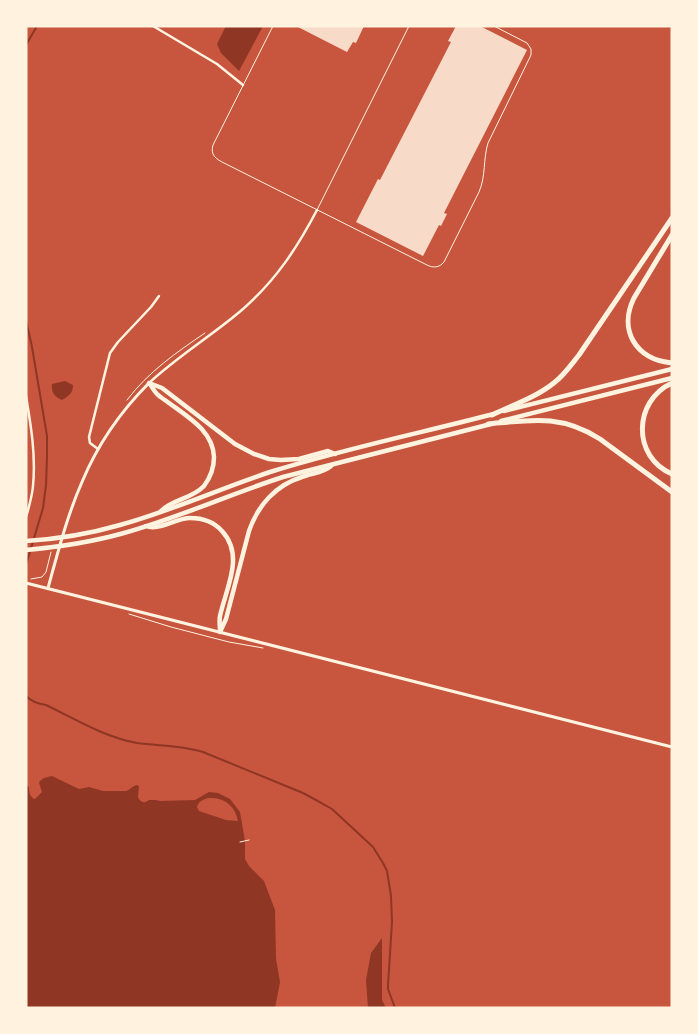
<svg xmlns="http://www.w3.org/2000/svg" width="698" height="1034" font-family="'Zilla Slab',serif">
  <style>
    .water { fill: #8f3625; fill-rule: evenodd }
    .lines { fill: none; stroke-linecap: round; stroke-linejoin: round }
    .stream { stroke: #8f3625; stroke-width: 2 }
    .building { fill: #f7dbc8 }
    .path { stroke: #fff3e0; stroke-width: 1 }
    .service { stroke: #fff3e0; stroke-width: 1 }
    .minor { stroke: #fff3e0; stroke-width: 2.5 }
    .tertiary { stroke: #fff3e0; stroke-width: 3 }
    .trunk { stroke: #fff3e0; stroke-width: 4.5 }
    .motorway { stroke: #fff3e0; stroke-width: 5 }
  </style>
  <rect width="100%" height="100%" fill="#c8553d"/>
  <!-- water -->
  <g class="water">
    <path d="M226,26H263L239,71L221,53L217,44Z"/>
    <path d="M65,381L73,385C73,393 69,396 62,400C55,397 51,393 52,384Z"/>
    <path d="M52,776L79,789L89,787L103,791H126C130,790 132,786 137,785L139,786L138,797C140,802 144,804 149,800H156L160,801L195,800L209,792L218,793L230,799L240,812L245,841V859L249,866L264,881L275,910L276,959L280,982L275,1008H26V785L29,787C29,792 30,798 35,799L42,792L39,783L40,781L44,778ZM208,798C224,797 235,805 238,821L226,820L199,811L197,807C199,801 202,800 208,798Z"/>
    <path d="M382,938V1000L386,1008H368L366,980L371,953Z"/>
  </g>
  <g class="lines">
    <!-- stream -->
    <g class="stream">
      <path d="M26,45L37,26"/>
      <path d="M26,320L32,347L47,436V457L46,485L43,508L26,565"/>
      <path d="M26,696C32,702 39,704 46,705C75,719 104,737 137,743C158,746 182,745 203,752L303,793L316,800L332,809L373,847L383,863L387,871L391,896L392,922L388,985V989L395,1008"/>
    </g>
  </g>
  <!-- building -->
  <g class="building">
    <path d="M296,26H364L356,43L353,42L347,52Z"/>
    <path d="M456,26H480L527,50L444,213L447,214L441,226L439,225L423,256L356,222L378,179L380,180L451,42L448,41Z"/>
  </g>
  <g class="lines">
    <!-- path -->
    <g class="path">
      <path d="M127,400C148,372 177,352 205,333"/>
      <path d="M31,579L42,577L46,572L51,552"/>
      <path d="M129,614L171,627L229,642L263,648"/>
      <path d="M240,842L249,840"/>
    </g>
    <!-- service -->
    <g class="service">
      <path d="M273,26L213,145C210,155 216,159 224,163L427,265C433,268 439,268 444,262L479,192C486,176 483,159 488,143L531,55V49L527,43L494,26"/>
      <path d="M317,210L409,26"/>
    </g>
    <!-- minor -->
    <g class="minor">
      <path d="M153,26L217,64L243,85"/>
      <path d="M149,383C179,355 213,335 243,309C276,280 297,248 317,210"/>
      <path d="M26,396C31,426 36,456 33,486C32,497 29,507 26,517"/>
      <path d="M98,449L90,443L89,437L110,353L118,342L151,307L159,296"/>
    </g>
    <!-- tertiary -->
    <g class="tertiary">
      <path d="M26,583L672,747"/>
      <path d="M48,588C58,552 67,516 82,482C97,446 121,411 149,383"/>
    </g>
    <!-- trunk -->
    <g class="trunk">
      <path d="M149,383L162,388L235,444L254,454L269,459L281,460L299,459L328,451L335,454"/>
      <path d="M150,384C152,387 154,391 157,394C160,397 165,400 169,403C188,417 213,431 214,457C214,467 210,478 204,486C192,499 173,499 161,511"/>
      <path d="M504,411L672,369"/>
      <path d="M501,421L672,378"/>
      <path d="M146,526C159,531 176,518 190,518C202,518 214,522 222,531C245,556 226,588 220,616C219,621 220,626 220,631"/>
      <path d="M26,541C58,539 89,534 120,525C171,511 219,489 270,472C343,449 420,433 494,414"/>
      <path d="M26,550C59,547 92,542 124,533C178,518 230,494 283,477L491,424"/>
      <path d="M220,632L226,619L249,531C258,505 276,485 302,477C312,473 323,473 331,466"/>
    </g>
    <!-- motorway -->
    <g class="motorway">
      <path d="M672,235L634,298C618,330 636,360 672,363"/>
      <path d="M672,383C633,401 632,457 672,474"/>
      <path d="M492,415C513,405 537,397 555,382C564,375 571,365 579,355L672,218"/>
      <path d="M488,424C531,420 561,414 600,439L672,492"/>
    </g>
  </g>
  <!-- border -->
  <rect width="698" height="1034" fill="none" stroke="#fff3e0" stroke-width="55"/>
</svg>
